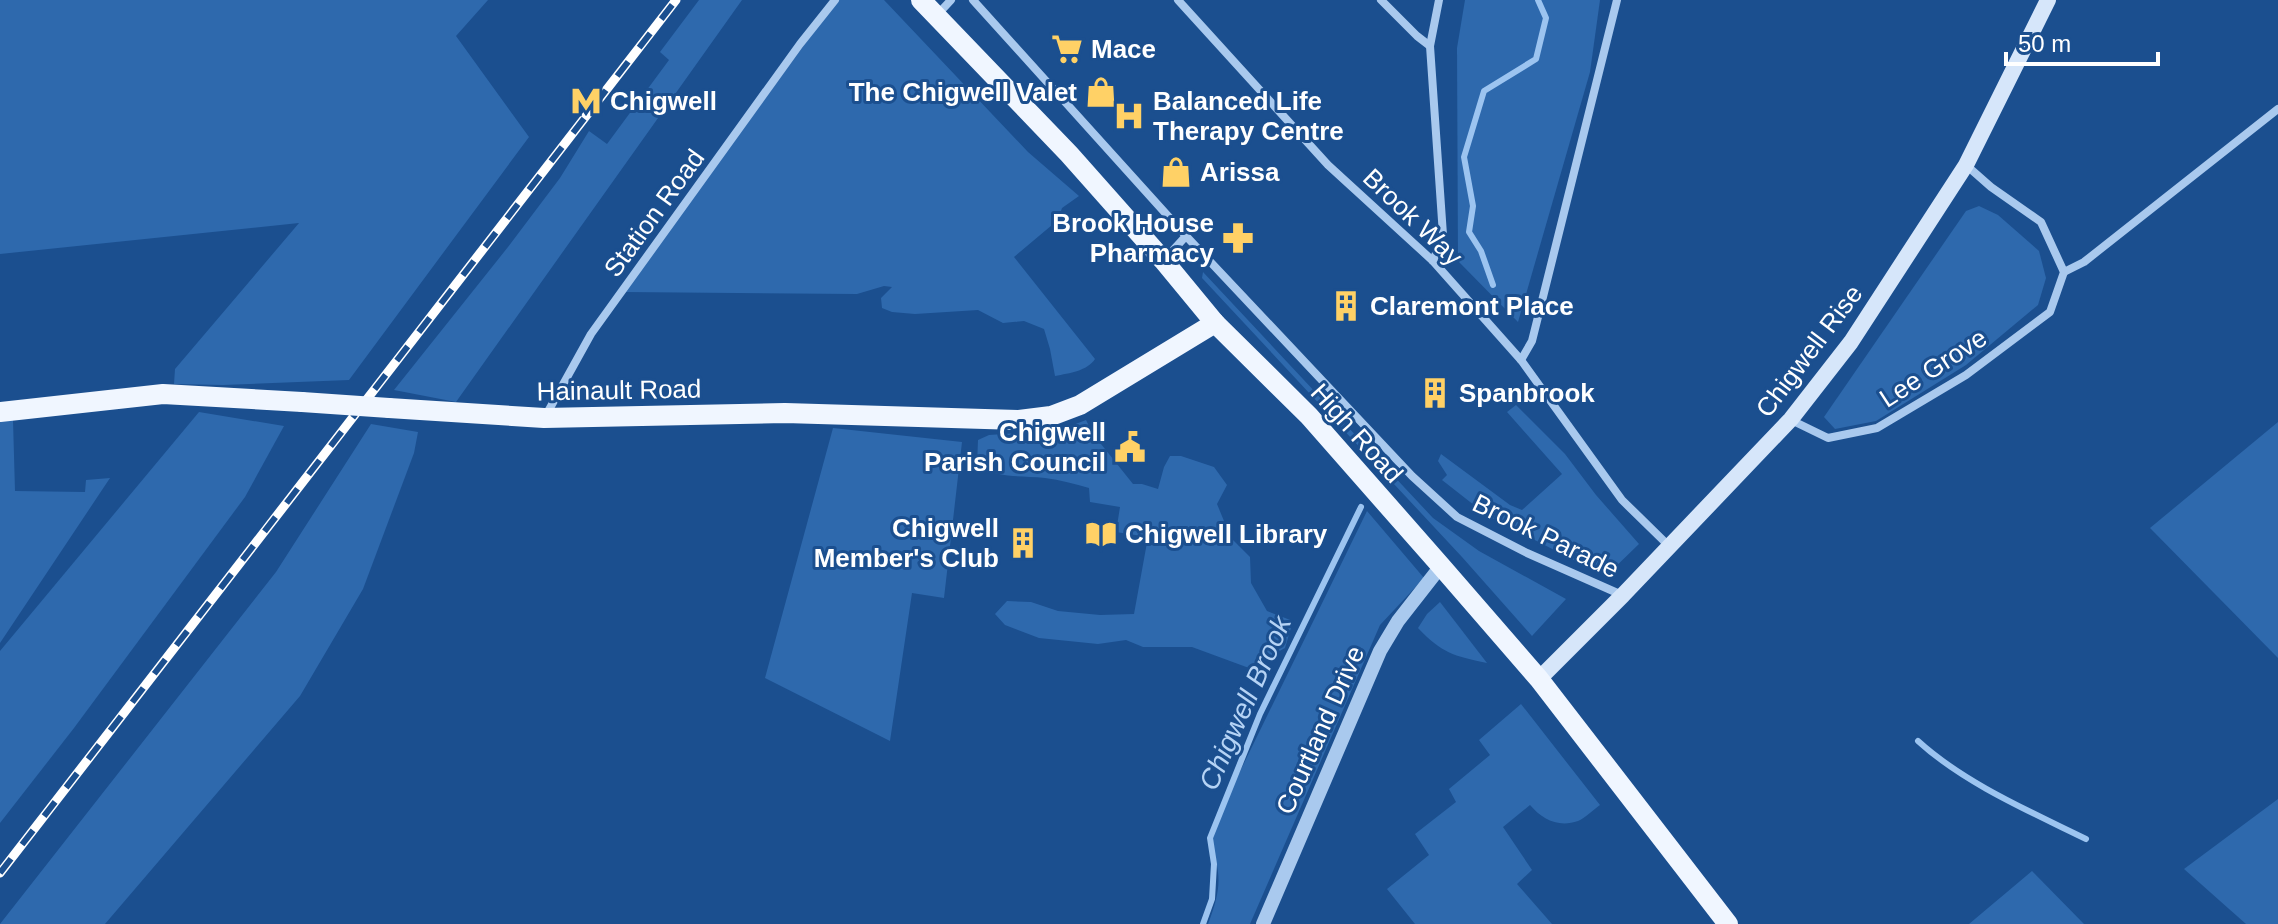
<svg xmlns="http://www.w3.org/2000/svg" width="2278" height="924" font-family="Arial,sans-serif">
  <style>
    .green { fill: #2e69ad }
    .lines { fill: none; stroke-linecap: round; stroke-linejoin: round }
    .stream { stroke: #9cc4f0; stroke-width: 6 }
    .minor { stroke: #a9c9ee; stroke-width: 8 }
    .tertiary { stroke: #a9c9ee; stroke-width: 14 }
    .secondary { stroke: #d6e6fa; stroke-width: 16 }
    .primary { stroke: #f0f6ff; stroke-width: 20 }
    .rail-casing { stroke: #fff; stroke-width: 9 }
    .rail { stroke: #1b4f8f; stroke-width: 6; stroke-dasharray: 18; stroke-linecap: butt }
    .primary-bridge { stroke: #f0f6ff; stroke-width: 20 }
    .labels { text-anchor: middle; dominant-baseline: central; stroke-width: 6; stroke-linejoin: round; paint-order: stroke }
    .poi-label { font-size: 26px; font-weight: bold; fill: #fff; stroke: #1b4f8f; text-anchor: start }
    .street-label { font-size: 26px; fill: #fff; stroke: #1b4f8f }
    .water-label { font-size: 28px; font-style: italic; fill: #b5d3f5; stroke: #1b4f8f }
  </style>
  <rect width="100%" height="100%" fill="#1b4f8f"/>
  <!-- green -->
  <g class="green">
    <path d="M0,0H488L456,36L529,137L349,380L223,385L174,384L175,369L299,223L0,254Z"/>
    <path d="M699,0H742L456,402L394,390L508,247L560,178L589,131L607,144L669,60L660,52Z"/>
    <path d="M837,0H884L1028,152L1079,196L1062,208L1058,220L1014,257L1095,359C1087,371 1070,373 1055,376L1050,349L1044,329L1024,321L1003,323L978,310L915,314L892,312L882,308L881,298L892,287L884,286L857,294L624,292Z"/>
    <path d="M1465,0H1600L1590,72L1518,322L1458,261L1457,48Z"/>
    <path d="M1979,206L1998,215L2039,251L2046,278L2038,305L1966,365L1876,421L1835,429L1824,417L1966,211Z"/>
    <path d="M1203,272L1433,518L1479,551L1566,599L1532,636L1462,557L1202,278Z"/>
    <path d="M1516,405L1565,454L1596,495L1639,544L1608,574L1599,573L1488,516L1442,480L1447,475L1438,461L1441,454L1510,505L1522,510L1562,474L1507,412Z"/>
    <path d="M199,412L284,426L245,497L74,728L0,823V651Z"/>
    <path d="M0,420H13L15,491L85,492L86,480L110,478L0,643Z"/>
    <path d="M1086,420L1093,434L1133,484H1142L1158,489L1164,467L1170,456H1181L1214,467L1227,485L1217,504L1231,538L1250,557L1251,583L1267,611L1293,621L1285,648L1249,668L1192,647H1143L1126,640L1098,644L1039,638L1005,625L995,614L1007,601L1031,602L1058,611L1100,615L1134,614L1148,537L1116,532L1120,507L1090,502L1089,488C1075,484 1060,480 1045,478C1020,475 1001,479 977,466L978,440L989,435L1060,430Z"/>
    <path d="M2278,422V658L2150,528Z"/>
    <path d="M371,424L418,432L414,453L363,589L300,696L105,924H0L276,572Z"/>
    <path d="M833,428L962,442L944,598L912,593L890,741L765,678Z"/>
    <path d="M1367,511L1424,578L1380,625L1250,924H1208C1222,887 1222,873 1208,837Z"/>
    <path d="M1440,602L1487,663C1453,656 1442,653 1418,628L1427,614Z"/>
    <path d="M1521,704L1600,805C1593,810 1585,818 1578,821C1558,828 1542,819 1530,805L1503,827L1532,870L1517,884L1552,924H1415L1387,889L1429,855L1415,834L1456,802L1449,789L1490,755L1479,740Z"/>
    <path d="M2278,799V924H2246L2184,869Z"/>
    <path d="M2032,871L2084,924H1969Z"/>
  </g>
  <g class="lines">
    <!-- stream -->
    <g class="stream">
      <path d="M1493,285L1481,251L1469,232L1473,206L1464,157L1484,91L1536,59L1546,18L1538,0"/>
      <path d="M1918,741C1964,783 2031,812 2086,839"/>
      <path d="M1203,924L1212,899L1214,864L1210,838L1260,714L1361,507"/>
    </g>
    <!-- minor -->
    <g class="minor">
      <path d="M973,0L1186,236L1412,476L1457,517L1527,553L1622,595"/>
      <path d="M1178,0L1328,165L1433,261L1521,360L1622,500L1669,546"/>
      <path d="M1381,0L1417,36L1430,46L1443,235L1433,261"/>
      <path d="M938,14L951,0"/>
      <path d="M1430,46L1439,0"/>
      <path d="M1164,260L1186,236"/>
      <path d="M2064,272L2084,262L2278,109"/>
      <path d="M1521,360L1532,341L1617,0"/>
      <path d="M545,417L591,334L800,44L835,0"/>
      <path d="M1791,420L1828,438L1877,428L1966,375L2050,312L2064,272L2041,222L1991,187L1966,165"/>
    </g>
    <!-- tertiary -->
    <path class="tertiary" d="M1263,924L1380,651L1398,621L1441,566"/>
    <!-- secondary -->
    <path class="secondary" d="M1539,679L1623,595L1791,419L1851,342L1966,165L2048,0"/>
    <!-- primary -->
    <g class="primary">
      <path d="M921,0L1069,154L1163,260L1215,323L1309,416L1441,566L1539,679L1728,924"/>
      <path d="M389,408L544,418L785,413L1019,420L1051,416L1080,405L1215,323"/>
      <path d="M0,412L163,394L302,402"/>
    </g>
    <defs>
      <path id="rail" d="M0,873L676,0"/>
    </defs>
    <!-- rail casing -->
    <use href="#rail" class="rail-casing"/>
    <!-- rail -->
    <use href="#rail" class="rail"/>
    <!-- primary-bridge -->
    <path class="primary-bridge" d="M302,402L389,408"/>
  </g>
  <!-- icons -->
  <defs>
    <symbol id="supermarket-bare" viewBox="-9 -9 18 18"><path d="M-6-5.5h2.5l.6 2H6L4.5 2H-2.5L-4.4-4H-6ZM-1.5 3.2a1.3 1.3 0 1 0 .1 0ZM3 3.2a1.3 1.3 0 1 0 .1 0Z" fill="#ffd166" stroke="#1b4f8f" stroke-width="2.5" paint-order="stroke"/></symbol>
    <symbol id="shop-bare" viewBox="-9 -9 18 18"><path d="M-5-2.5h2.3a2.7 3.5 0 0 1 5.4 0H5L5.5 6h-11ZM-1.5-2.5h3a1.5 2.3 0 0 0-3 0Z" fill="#ffd166" stroke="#1b4f8f" stroke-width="2.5" paint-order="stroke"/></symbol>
    <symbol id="metro-bare" viewBox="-9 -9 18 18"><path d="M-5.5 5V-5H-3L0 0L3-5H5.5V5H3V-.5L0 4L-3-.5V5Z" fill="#ffd166" stroke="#1b4f8f" stroke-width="2.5" paint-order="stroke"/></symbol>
    <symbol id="hospital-bare" viewBox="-9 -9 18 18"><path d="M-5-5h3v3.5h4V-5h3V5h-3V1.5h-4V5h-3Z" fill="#ffd166" stroke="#1b4f8f" stroke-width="2.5" paint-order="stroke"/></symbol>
    <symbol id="pharmacy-bare" viewBox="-9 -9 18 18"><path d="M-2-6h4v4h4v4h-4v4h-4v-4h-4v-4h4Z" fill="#ffd166" stroke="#1b4f8f" stroke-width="2.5" paint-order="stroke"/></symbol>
    <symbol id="building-bare" viewBox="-9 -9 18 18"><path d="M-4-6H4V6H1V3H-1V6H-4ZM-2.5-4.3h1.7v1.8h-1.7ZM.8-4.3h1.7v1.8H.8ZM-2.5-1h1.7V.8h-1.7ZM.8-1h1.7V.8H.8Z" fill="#ffd166" stroke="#1b4f8f" stroke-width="2.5" paint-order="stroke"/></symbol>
    <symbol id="civic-bare" viewBox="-9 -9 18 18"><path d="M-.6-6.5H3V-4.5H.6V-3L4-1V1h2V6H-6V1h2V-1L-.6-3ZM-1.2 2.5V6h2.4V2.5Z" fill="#ffd166" stroke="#1b4f8f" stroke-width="2.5" paint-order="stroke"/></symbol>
    <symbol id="library-bare" viewBox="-9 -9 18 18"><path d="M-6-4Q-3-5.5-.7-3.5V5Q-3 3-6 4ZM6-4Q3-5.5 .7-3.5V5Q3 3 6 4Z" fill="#ffd166" stroke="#1b4f8f" stroke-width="2.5" paint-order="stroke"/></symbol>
  </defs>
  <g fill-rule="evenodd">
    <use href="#supermarket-bare" x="1045" y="27" width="44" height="44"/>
    <use href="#shop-bare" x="1079" y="70" width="44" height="44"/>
    <use href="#metro-bare" x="564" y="79" width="44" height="44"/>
    <use href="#hospital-bare" x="1107" y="94" width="44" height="44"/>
    <use href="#shop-bare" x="1154" y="150" width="44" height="44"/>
    <use href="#pharmacy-bare" x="1216" y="216" width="44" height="44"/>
    <use href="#building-bare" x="1324" y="284" width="44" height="44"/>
    <use href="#building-bare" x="1413" y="371" width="44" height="44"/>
    <use href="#civic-bare" x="1108" y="425" width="44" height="44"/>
    <use href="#library-bare" x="1079" y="512" width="44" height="44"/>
    <use href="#building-bare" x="1001" y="521" width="44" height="44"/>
  </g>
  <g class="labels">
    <!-- poi labels -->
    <g class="poi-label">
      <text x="1091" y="49">Mace</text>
      <text x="1077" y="92" text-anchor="end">The Chigwell Valet</text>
      <text x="610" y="101">Chigwell</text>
      <text x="1153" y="101">Balanced Life<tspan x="1153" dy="30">Therapy Centre</tspan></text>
      <text x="1200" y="172">Arissa</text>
      <text x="1214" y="223" text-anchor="end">Brook House<tspan x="1214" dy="30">Pharmacy</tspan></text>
      <text x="1370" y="306">Claremont Place</text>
      <text x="1459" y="393">Spanbrook</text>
      <text x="1106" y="432" text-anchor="end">Chigwell<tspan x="1106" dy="30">Parish Council</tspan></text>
      <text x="999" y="528" text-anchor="end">Chigwell<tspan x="999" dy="30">Member's Club</tspan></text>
      <text x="1125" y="534">Chigwell Library</text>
    </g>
    <!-- street labels -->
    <g class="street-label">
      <text transform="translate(654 213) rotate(-54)">Station Road</text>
      <text transform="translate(1413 217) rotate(44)">Brook Way</text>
      <text transform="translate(1809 351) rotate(-53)">Chigwell Rise</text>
      <text transform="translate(1933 368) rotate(-33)">Lee Grove</text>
      <text transform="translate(619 390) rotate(-1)">Hainault Road</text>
      <text transform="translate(1357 433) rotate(48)">High Road</text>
      <text transform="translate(1546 536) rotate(26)">Brook Parade</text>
      <text transform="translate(1320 730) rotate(-66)">Courtland Drive</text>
    </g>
    <!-- water labels -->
    <g class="water-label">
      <text transform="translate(1245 703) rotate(-66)">Chigwell Brook</text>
    </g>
  </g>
  <!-- scale -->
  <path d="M2006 52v12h152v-12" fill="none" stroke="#ffffff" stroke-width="4"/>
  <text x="2018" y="52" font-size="24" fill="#ffffff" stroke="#1b4f8f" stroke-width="6" paint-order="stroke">50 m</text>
</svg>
